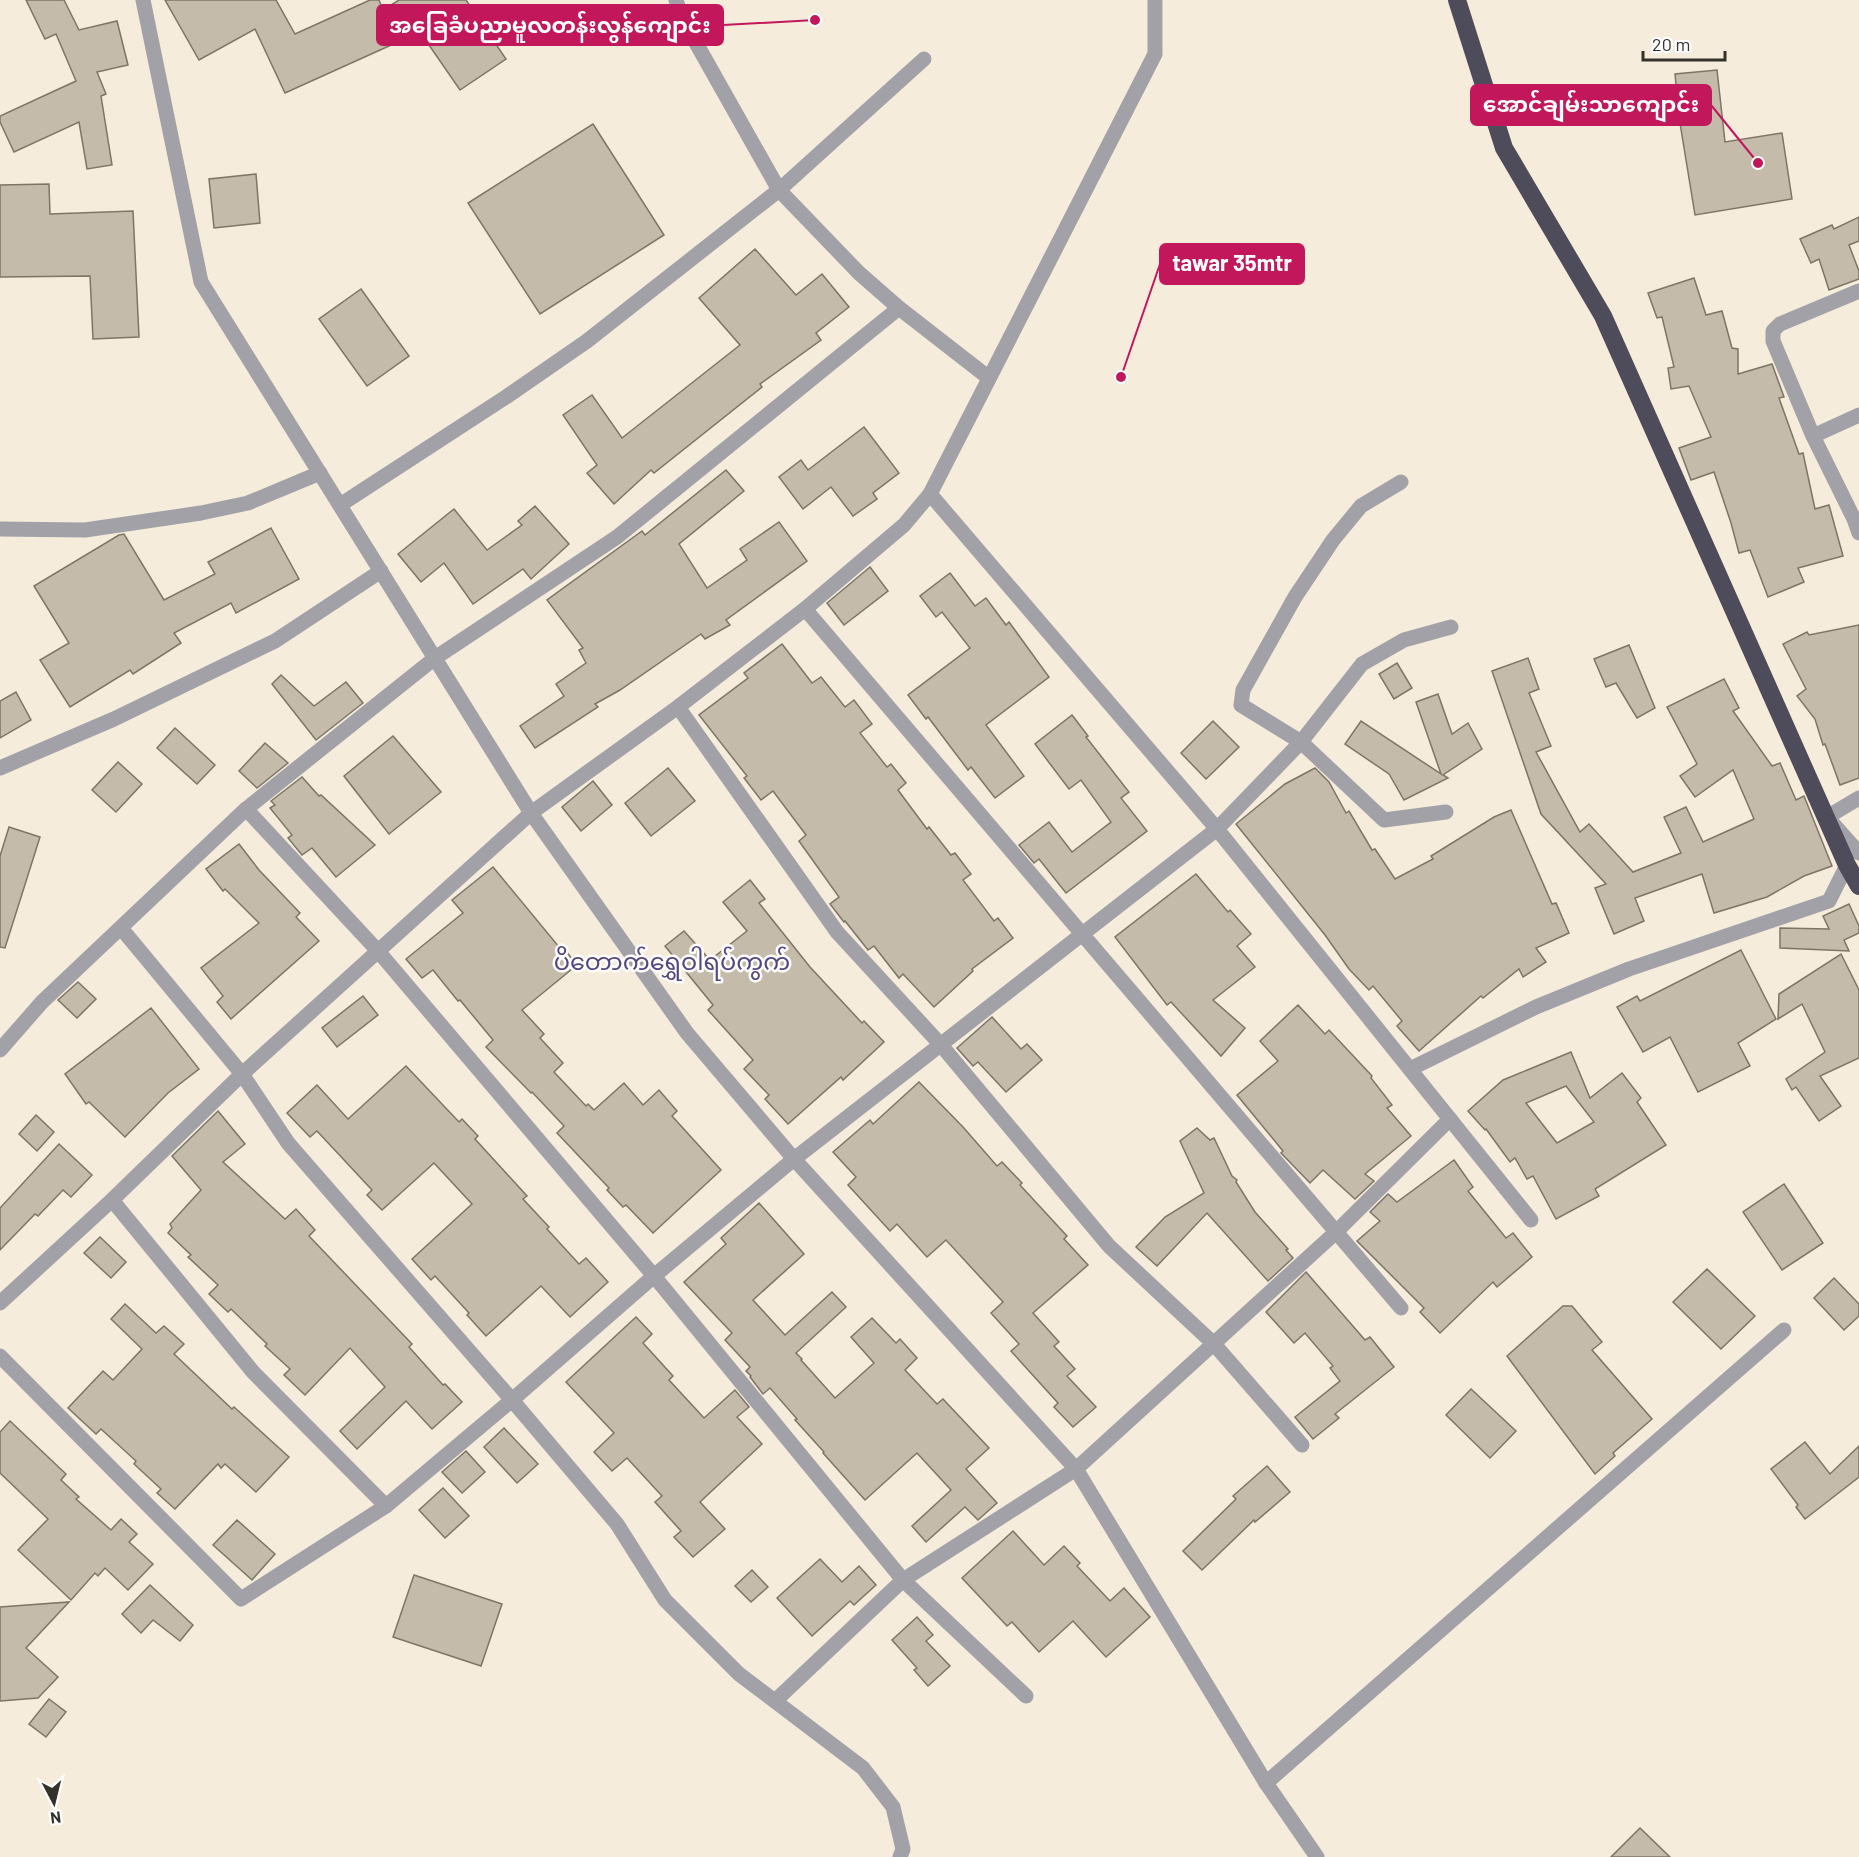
<svg xmlns="http://www.w3.org/2000/svg" width="1859" height="1857" font-family="Barlow,'Noto Sans Myanmar',sans-serif">
  <style>
    .building { fill: #c4bbab; stroke: #7d7566; stroke-width: 1.5; fill-rule: evenodd }
    .lines { fill: none; stroke-linecap: round; stroke-linejoin: round }
    .minor { stroke: #a2a1a8; stroke-width: 15 }
    .highway { stroke: #4e4c5a; stroke-width: 18 }
    .labels { text-anchor: middle; dominant-baseline: central; stroke-width: 5; stroke-linejoin: round; paint-order: stroke }
    .quarter-label { font-size: 24px; fill: #544583; stroke: #fff }
    .leader { fill: none; stroke: #c2185b; stroke-width: 2 }
    .callout-dot { fill: #c2185b; stroke: #fff; stroke-width: 2 }
    .callout { fill: #c2185b; stroke: #c2185b; stroke-width: 2 }
    .callout-label { font-size: 22px; text-anchor: middle; font-weight: bold; fill: #fff }
  </style>
  <rect width="100%" height="100%" fill="#f5ecdb"/>
  <!-- building -->
  <g class="building">
    <path d="M26,0H64L79,30L117,21L128,65L97,72L106,94L101,96L112,165L87,169L79,122L14,152L0,122V116L76,81L56,34L45,39Z"/>
    <path d="M165,0H276L295,34L370,0H379L383,10L399,0H466L506,59L460,90L420,32L285,93L255,29L199,60Z"/>
    <path d="M1717,70L1725,142L1782,133L1792,199L1695,215L1679,117L1675,74Z"/>
    <path d="M593,124L664,235L540,314L468,203Z"/>
    <path d="M256,174L260,223L214,228L209,179Z"/>
    <path d="M49,184L50,214L133,211L139,337L93,339L90,276L0,277V185Z"/>
    <path d="M1859,217V241L1849,245L1859,271V279L1829,290L1819,259L1811,263L1800,239L1832,225L1834,229Z"/>
    <path d="M755,249L796,295L822,274L849,307L816,333L821,340L760,384L762,387L654,473L651,470L614,504L587,473L597,465L563,415L592,395L622,438L740,345L699,298Z"/>
    <path d="M1694,278L1706,315L1722,311L1732,348L1738,349V374L1772,364L1784,397L1779,398L1799,454L1803,453L1815,509L1829,505L1843,556L1798,568L1804,582L1768,597L1750,550L1739,553L1731,523L1714,472L1691,480L1679,448L1711,437L1689,386L1671,389L1668,368L1674,367L1662,317L1657,318L1648,293Z"/>
    <path d="M361,289L409,356L367,386L319,319Z"/>
    <path d="M864,427L899,473L873,493L877,499L853,516L831,487L803,509L779,477L801,460L808,470Z"/>
    <path d="M726,470L744,491L679,544L707,588L747,560L740,549L779,522L807,561L726,620L730,625L705,639L701,634L620,690L595,704L598,707L535,748L520,726L564,696L556,684L586,663L579,650L583,648L547,600L642,531L645,535Z"/>
    <path d="M535,506L569,544L531,579L523,569L473,604L444,563L421,582L398,554L454,509L487,550L522,525L518,521Z"/>
    <path d="M271,528L299,579L236,613L231,603L174,633L181,643L133,674L130,670L70,707L40,660L69,643L34,586L119,535L124,534L164,600L215,574L208,562Z"/>
    <path d="M870,567L888,591L844,625L827,603Z"/>
    <path d="M950,573L975,606L986,598L1006,625L1009,622L1049,677L986,725L1024,776L995,798L971,767L968,770L928,717L926,719L908,695L970,648L942,612L936,617L920,596Z"/>
    <path d="M1859,625V778L1840,785L1825,744L1823,745L1815,719L1797,696L1806,689L1783,644L1807,632L1809,635Z"/>
    <path d="M782,644L812,683L821,677L845,707L854,700L872,724L860,733L887,767L891,764L906,783L898,790L927,829L929,827L951,855L955,853L971,874L963,880L994,921L998,918L1013,938L972,969L973,971L934,1007L903,974L899,978L874,946L868,950L845,921L844,922L830,904L839,897L799,841L806,835L773,791L761,800L744,778L747,776L699,715L748,678L744,673Z"/>
    <path d="M1629,645L1655,708L1637,718L1616,683L1606,687L1594,659Z"/>
    <path d="M1528,658L1539,689L1529,693L1551,746L1536,752L1580,832L1589,824L1633,872L1681,853L1664,817L1686,807L1703,842L1754,819L1733,770L1695,797L1680,776L1697,764L1667,707L1724,679L1739,708L1733,711L1772,766L1780,763L1796,800L1804,796L1832,866L1804,876L1767,897L1714,913L1702,874L1635,898L1644,921L1614,934L1595,888L1606,884L1541,814L1492,671Z"/>
    <path d="M1397,663L1412,688L1394,699L1379,674Z"/>
    <path d="M281,675L314,706L346,682L363,703L316,740L272,684Z"/>
    <path d="M16,692L31,720L0,738V701Z"/>
    <path d="M1438,694L1452,734L1468,723L1482,749L1443,775L1448,778L1404,800L1389,774L1345,744L1361,721L1441,774L1416,702Z"/>
    <path d="M1072,715L1088,736L1086,737L1129,792L1121,798L1147,831L1066,893L1039,859L1034,863L1019,845L1049,822L1072,852L1111,822L1081,780L1069,789L1035,744Z"/>
    <path d="M1213,721L1239,747L1206,779L1181,753Z"/>
    <path d="M175,728L215,765L197,784L157,748Z"/>
    <path d="M393,736L441,792L389,834L344,776Z"/>
    <path d="M265,743L288,763L257,788L239,771Z"/>
    <path d="M118,762L142,784L116,812L92,790Z"/>
    <path d="M668,768L695,801L651,836L625,803Z"/>
    <path d="M1315,768L1329,782L1346,813L1349,811L1372,850L1375,849L1395,879L1433,859L1431,856L1494,817L1511,810L1552,904L1556,903L1569,933L1536,948L1546,962L1523,977L1519,969L1483,998L1481,996L1419,1051L1397,1026L1402,1021L1373,986L1369,990L1349,969L1325,935L1236,824L1285,784Z"/>
    <path d="M302,777L319,796L321,795L375,845L336,877L312,848L302,855L288,838L292,835L270,808L275,805L271,801Z"/>
    <path d="M593,781L612,805L581,831L562,807Z"/>
    <path d="M9,827L40,837L5,948L0,947V856Z"/>
    <path d="M239,844L259,870L300,913L296,917L319,941L231,1019L217,1002L223,996L201,968L259,923L225,889L223,891L206,869Z"/>
    <path d="M493,867L559,947L561,945L577,965L522,1010L544,1034L540,1038L563,1063L554,1072L586,1106L588,1104L594,1110L624,1083L643,1105L659,1090L677,1111L672,1116L721,1170L653,1233L626,1205L623,1207L607,1190L609,1188L557,1133L564,1126L532,1092L531,1093L486,1047L493,1040L460,1000L458,1001L433,970L422,978L406,959L463,913L452,900Z"/>
    <path d="M1196,874L1228,912L1230,910L1251,934L1237,946L1255,967L1213,1000L1245,1028L1221,1056L1171,1002L1167,1005L1115,937Z"/>
    <path d="M750,880L765,899L759,903L810,967L862,1023L864,1021L884,1042L843,1080L841,1077L788,1124L765,1099L769,1095L744,1069L753,1060L708,1010L713,1005L665,946L684,931L710,960L747,931L723,902Z"/>
    <path d="M1849,904L1859,926V933L1844,940L1849,951L1780,948V928L1829,929L1823,916Z"/>
    <path d="M1741,950L1776,1019L1738,1043L1750,1066L1698,1092L1670,1037L1643,1052L1617,1007L1637,996L1640,1001Z"/>
    <path d="M1841,954L1859,990V1058L1820,1076L1841,1106L1819,1121L1796,1087L1792,1090L1786,1079L1825,1052L1802,1004L1778,1019L1779,994Z"/>
    <path d="M78,982L96,999L77,1018L58,1000Z"/>
    <path d="M363,996L378,1015L337,1047L322,1028Z"/>
    <path d="M1298,1005L1325,1034L1329,1030L1372,1076L1371,1078L1392,1105L1387,1108L1411,1136L1365,1174L1374,1181L1355,1199L1323,1170L1310,1183L1281,1153L1283,1151L1237,1095L1278,1061L1260,1041Z"/>
    <path d="M151,1008L199,1069L168,1093L125,1137L89,1102L86,1104L65,1074Z"/>
    <path d="M992,1017L1021,1049L1027,1044L1042,1060L1006,1092L978,1062L973,1066L957,1048Z"/>
    <path d="M1571,1052L1590,1098L1622,1073L1641,1098L1637,1102L1666,1145L1595,1189L1599,1196L1556,1219L1533,1176L1527,1179L1515,1158L1510,1162L1486,1129L1485,1130L1468,1111L1503,1080ZM1566,1086L1594,1122L1557,1143L1526,1103Z"/>
    <path d="M406,1066L459,1122L462,1119L478,1136L475,1139L527,1196L523,1199L549,1227L547,1229L579,1264L586,1258L608,1282L570,1317L541,1286L486,1336L467,1315L469,1313L435,1276L431,1280L412,1259L472,1204L434,1163L382,1210L367,1195L372,1190L317,1131L310,1137L287,1113L317,1085L348,1119Z"/>
    <path d="M919,1082L963,1127L997,1166L1002,1162L1022,1183L1020,1185L1067,1236L1064,1239L1088,1265L1033,1313L1059,1342L1054,1346L1075,1369L1067,1376L1096,1407L1073,1427L1054,1407L1058,1403L1011,1351L1019,1344L991,1313L1003,1302L946,1240L927,1257L897,1224L890,1231L848,1185L856,1177L833,1152L870,1120L873,1124Z"/>
    <path d="M218,1111L245,1144L223,1162L285,1219L296,1209L315,1230L309,1236L412,1344L409,1347L443,1385L445,1384L462,1402L432,1429L406,1401L357,1449L340,1431L385,1387L350,1348L305,1395L284,1375L290,1369L265,1346L267,1344L231,1309L228,1312L209,1294L218,1285L188,1257L191,1255L168,1233L172,1228L170,1224L201,1190L172,1156Z"/>
    <path d="M36,1115L54,1132L37,1151L19,1134Z"/>
    <path d="M1197,1128L1210,1140L1214,1138L1232,1176L1237,1180L1236,1182L1255,1212L1288,1249L1286,1250L1293,1258L1268,1281L1207,1213L1157,1266L1136,1247L1165,1217L1204,1193L1180,1141Z"/>
    <path d="M59,1144L92,1175L71,1197L63,1190L38,1216L35,1214L0,1250V1208Z"/>
    <path d="M1454,1160L1473,1187L1468,1191L1506,1238L1513,1233L1532,1257L1497,1287L1493,1282L1440,1333L1420,1312L1424,1308L1357,1241L1380,1221L1370,1212L1388,1194L1397,1202Z"/>
    <path d="M1784,1184L1823,1243L1782,1270L1743,1212Z"/>
    <path d="M759,1203L804,1254L753,1300L785,1335L832,1292L846,1307L796,1353L802,1359L801,1360L835,1398L874,1363L851,1337L872,1318L896,1343L900,1339L917,1358L905,1370L937,1404L943,1399L989,1448L966,1469L997,1503L978,1520L965,1507L926,1542L912,1526L951,1490L917,1453L865,1500L823,1453L824,1452L795,1420L797,1419L770,1388L763,1394L750,1377L751,1376L746,1371L750,1367L725,1340L732,1333L684,1282L726,1244L721,1238Z"/>
    <path d="M100,1237L126,1262L111,1278L84,1253Z"/>
    <path d="M1707,1269L1755,1316L1721,1349L1673,1302Z"/>
    <path d="M1306,1272L1365,1340L1370,1337L1394,1367L1335,1414L1339,1418L1313,1439L1295,1417L1340,1381L1330,1368L1333,1366L1305,1333L1294,1343L1266,1312Z"/>
    <path d="M1834,1278L1859,1304V1316L1844,1330L1814,1298Z"/>
    <path d="M125,1304L156,1333L164,1326L184,1344L174,1354L232,1409L234,1407L289,1457L256,1492L225,1464L221,1468L218,1464L175,1509L157,1493L161,1489L134,1464L136,1461L101,1429L96,1434L68,1408L103,1371L113,1380L142,1349L111,1319Z"/>
    <path d="M1563,1306H1572L1602,1342L1592,1350L1652,1419L1613,1453L1615,1456L1595,1474L1507,1356Z"/>
    <path d="M636,1317L652,1334L643,1343L673,1376L669,1380L704,1418L735,1390L749,1407L737,1417L762,1444L700,1502L725,1529L693,1557L674,1537L681,1531L655,1502L662,1496L627,1458L612,1471L594,1452L614,1433L566,1382Z"/>
    <path d="M1471,1389L1516,1431L1490,1458L1446,1415Z"/>
    <path d="M10,1421L66,1474L61,1480L79,1497L76,1499L111,1530L121,1519L137,1534L129,1542L153,1564L128,1590L105,1568L98,1576L95,1573L71,1600L18,1550L48,1519L0,1473V1432Z"/>
    <path d="M504,1428L538,1464L517,1483L484,1447Z"/>
    <path d="M1805,1442L1830,1474L1859,1446V1477L1805,1519L1796,1507L1798,1505L1771,1469Z"/>
    <path d="M466,1451L485,1472L462,1493L442,1472Z"/>
    <path d="M1267,1466L1290,1492L1255,1522L1254,1520L1202,1570L1183,1551L1236,1499L1233,1496Z"/>
    <path d="M443,1488L469,1516L445,1538L419,1510Z"/>
    <path d="M237,1520L275,1554L252,1580L213,1545Z"/>
    <path d="M1013,1531L1044,1565L1064,1546L1080,1563L1077,1566L1110,1601L1124,1588L1150,1617L1106,1657L1073,1621L1039,1652L1012,1622L1007,1626L962,1578Z"/>
    <path d="M820,1559L842,1582L859,1566L876,1585L854,1605L850,1601L812,1636L777,1598Z"/>
    <path d="M752,1570L768,1587L751,1602L735,1586Z"/>
    <path d="M414,1575L502,1604L481,1666L393,1637Z"/>
    <path d="M150,1585L193,1625L180,1641L153,1620L141,1633L122,1614Z"/>
    <path d="M69,1602L26,1648L58,1677L38,1698L0,1701V1607Z"/>
    <path d="M917,1617L933,1635L926,1641L950,1666L928,1686L914,1670L917,1668L892,1640Z"/>
    <path d="M49,1699L66,1712L46,1737L29,1724Z"/>
    <path d="M1640,1828L1670,1857H1611Z"/>
  </g>
  <g class="lines">
    <!-- minor -->
    <g class="minor">
      <path d="M143,0L201,282L531,813L687,1033L794,1159L1076,1469L1266,1783L1317,1857"/>
      <path d="M676,0L682,18L779,190L859,273L899,308L989,378"/>
      <path d="M1859,291L1780,324L1773,331V341L1813,436L1854,519L1859,533"/>
      <path d="M1813,436L1859,415"/>
      <path d="M1401,482L1361,506L1333,540L1295,597L1243,690L1241,705L1301,742L1384,820L1446,812"/>
      <path d="M930,494L1217,829L1531,1220"/>
      <path d="M340,505L506,397L587,341L779,190L924,59"/>
      <path d="M0,529L85,530L201,513L248,503L320,473"/>
      <path d="M805,609L1401,1308"/>
      <path d="M678,707L837,932L941,1045L1109,1246L1214,1344L1302,1445"/>
      <path d="M0,768L114,719L275,641L381,571"/>
      <path d="M1859,798L1827,817L1859,853"/>
      <path d="M246,809L378,951L654,1276L903,1580L1026,1696"/>
      <path d="M121,928L242,1074L288,1143L512,1400L617,1524L665,1600L739,1674L863,1768L893,1807L903,1849L900,1857"/>
      <path d="M0,1050L42,1002L246,809L435,658L617,537L899,308"/>
      <path d="M1410,1069L1536,1007L1629,969L1829,901L1847,865"/>
      <path d="M112,1200L253,1372L386,1506"/>
      <path d="M0,1303L112,1200L242,1074L531,813L678,707L805,609L904,525L930,494L1155,54V0"/>
      <path d="M0,1356L241,1599L386,1506L512,1400L654,1276L794,1159L1217,829L1301,742L1362,664L1404,640L1451,627"/>
      <path d="M775,1701L903,1580L1076,1469L1335,1233L1450,1119"/>
      <path d="M1266,1783L1784,1330"/>
    </g>
    <!-- highway -->
    <path class="highway" d="M1457,0L1504,148L1603,316L1847,865L1859,886"/>
  </g>
  <g class="labels">
    <!-- quarter labels -->
    <g class="quarter-label">
      <text x="672" y="960">ပိတောက်ရွှေဝါရပ်ကွက်</text>
    </g>
  </g>
  <!-- callouts -->
  <path class="leader" d="M815 20L723 25M1758 163L1711 105M1121 377L1160 264"/>
  <g class="callout-dot">
    <circle cx="815" cy="20" r="6"/>
    <circle cx="1758" cy="163" r="6"/>
    <circle cx="1121" cy="377" r="6"/>
  </g>
  <g class="callout">
    <rect x="377" y="5" width="346" height="40" rx="6"/>
    <rect x="1471" y="85" width="240" height="40" rx="6"/>
    <rect x="1160" y="244" width="144" height="40" rx="6"/>
  </g>
  <g class="callout-label">
    <text x="550" y="33">အခြေခံပညာမူလတန်းလွန်ကျောင်း</text>
    <text x="1591" y="112">အောင်ချမ်းသာကျောင်း</text>
    <text x="1232" y="271">tawar 35mtr</text>
  </g>
  <!-- north arrow -->
  <g transform="translate(54 1803) rotate(173)" stroke="#ffffff" stroke-width="4.5" paint-order="stroke">
  <path d="M0-4.5L10 22L0 15L-10 22Z" fill="#35312b"/>
  <text y="-9" font-size="16" font-weight="bold" text-anchor="middle" fill="#35312b">N</text>
  </g>
  <!-- scale -->
  <path d="M1643 51v9h82v-9" fill="none" stroke="#35312b" stroke-width="3"/>
  <text x="1652" y="51" font-size="18" fill="#35312b" stroke="#ffffff" stroke-width="4.5" paint-order="stroke">20 m</text>
</svg>
